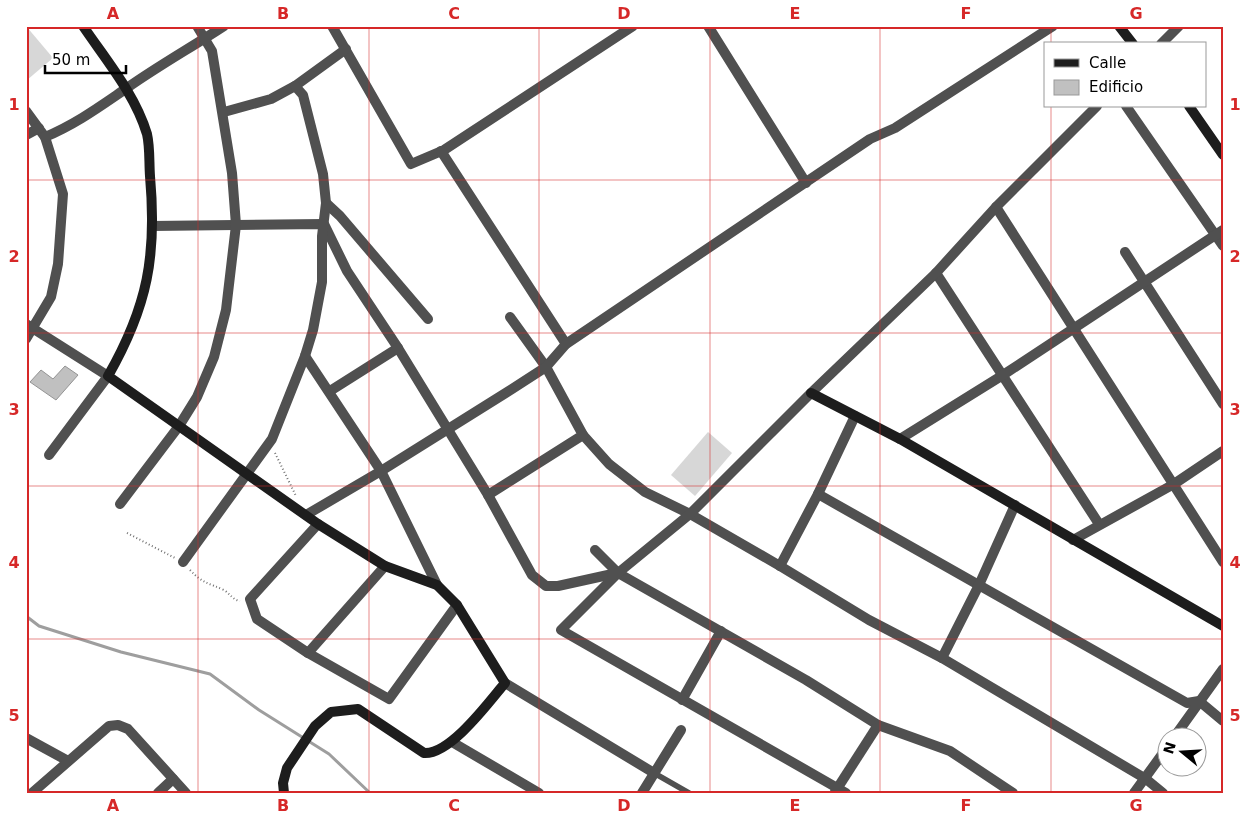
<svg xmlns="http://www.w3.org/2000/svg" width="1249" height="819" font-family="'DejaVu Sans',sans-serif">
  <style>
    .green { fill: #d7d7d7 }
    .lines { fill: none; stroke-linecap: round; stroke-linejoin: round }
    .stream { stroke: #9e9e9e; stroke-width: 3 }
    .building { fill: #c0c0c0; stroke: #949494 }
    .path { stroke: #727272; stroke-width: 2; stroke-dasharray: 1 2.5; stroke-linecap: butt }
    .lane { stroke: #505050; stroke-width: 5.5 }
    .street { stroke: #505050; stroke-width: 10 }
    .secondary { stroke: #1d1d1d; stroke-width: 10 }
    .grid { fill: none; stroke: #d62828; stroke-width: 1; stroke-opacity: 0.55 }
    .neatline { fill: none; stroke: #d62828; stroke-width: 2 }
    .grid-label { font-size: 16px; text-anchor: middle; font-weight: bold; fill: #d62828 }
  </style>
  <rect width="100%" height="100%" fill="#fff"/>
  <!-- green -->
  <g class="green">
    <path d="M26,26L53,58L27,80L26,79Z"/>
    <path d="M708,432L732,453L695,496L671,475Z"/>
  </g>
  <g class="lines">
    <!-- stream -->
    <path class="stream" d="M26,616L39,626L121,652L210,674L259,710L329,754L370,793"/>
  </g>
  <!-- building -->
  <path class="building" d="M65,366L78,375L56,400L30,382L41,370L53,379Z"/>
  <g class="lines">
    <!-- path -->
    <g class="path">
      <path d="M275,453L296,496"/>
      <path d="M127,533L175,558"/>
      <path d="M190,570C203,584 209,583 224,590C230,594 233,600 240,601"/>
    </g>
    <!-- lane -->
    <path class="lane" d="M654,773L689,793"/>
    <!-- street -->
    <g class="street">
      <path d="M332,26L411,164L444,150L633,26"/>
      <path d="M708,26L806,183"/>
      <path d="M1161,44L1179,26"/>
      <path d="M1126,106L1223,246"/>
      <path d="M26,111L45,137L63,194L58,264L51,297L26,339"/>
      <path d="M224,112L271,99L295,86L346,49"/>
      <path d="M26,135L39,128"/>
      <path d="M45,137C76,124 99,107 127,88C158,66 192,47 224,26"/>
      <path d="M441,151L566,344"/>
      <path d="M326,203L340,216L428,319"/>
      <path d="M996,207L1223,562"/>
      <path d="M152,226L324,224L347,271L398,348L488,495L532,575L546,586H558L617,573"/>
      <path d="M1125,252L1223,404"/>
      <path d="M936,273L1099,524"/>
      <path d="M26,324L108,376L49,455"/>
      <path d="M305,356L381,471L437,585"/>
      <path d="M330,391L398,348"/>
      <path d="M583,435L609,464L645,492L690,514L780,566L869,620L942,658L1146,779L1163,793"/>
      <path d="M900,439L1003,375L1223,230"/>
      <path d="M818,494L1187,703L1199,701L1223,721"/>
      <path d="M488,495L583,435L546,367L510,317"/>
      <path d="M120,504L179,426L197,397L214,357L226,310L236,225L232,173L212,51L197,26"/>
      <path d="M306,515L381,471L512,389L546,367L566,344L870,139L895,128L1053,26"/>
      <path d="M318,524L250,599L257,619L308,653L389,699L457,605"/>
      <path d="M1073,540L1174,484L1223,451"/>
      <path d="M595,550L618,573L806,680L878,725L950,751L1013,793"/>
      <path d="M183,562L272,439L305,356L313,330L322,282V236L326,203L323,174L303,95L295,86"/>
      <path d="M780,566L818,494L855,416"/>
      <path d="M308,653L385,566"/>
      <path d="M942,658L979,585L1015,505"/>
      <path d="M505,683L654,773"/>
      <path d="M682,700L721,631"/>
      <path d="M1175,736L1223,669"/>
      <path d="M26,738L68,761"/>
      <path d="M452,742L539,793"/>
      <path d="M835,792L878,725"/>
      <path d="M32,793L109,726L118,725L128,729L186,793"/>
      <path d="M158,793L173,779"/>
      <path d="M642,793L681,730"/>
      <path d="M846,793L561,630L618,573L690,514L811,393L936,273L996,207L1097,106"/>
      <path d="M1134,793L1166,749"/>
    </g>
    <!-- secondary -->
    <g class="secondary">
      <path d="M83,26C106,60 135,94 147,134C150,147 149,162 150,176C157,255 148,306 108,376L318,524L385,566L437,585L457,605L505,683C489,702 450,755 424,753L358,709L331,712L315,726L287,768L283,783L284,793"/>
      <path d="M1119,26L1133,44"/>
      <path d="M1189,106L1223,155"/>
      <path d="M811,393L900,439L1223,626"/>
    </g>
  </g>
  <!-- grid -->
  <path class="grid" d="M198,26V793M369,26V793M539,26V793M710,26V793M880,26V793M1051,26V44M1051,106V793M26,180H1223M26,333H1223M26,486H1223M26,639H1223"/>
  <!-- border -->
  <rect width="1249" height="819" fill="none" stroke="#ffffff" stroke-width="55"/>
  <!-- legend -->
  <rect x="1044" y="42" width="162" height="65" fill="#ffffff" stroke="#999999"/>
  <rect x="1054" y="59" width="25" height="8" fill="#1d1d1d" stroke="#999999"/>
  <text x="1089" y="68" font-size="15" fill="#000000">Calle</text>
  <rect x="1054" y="80" width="25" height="15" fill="#c0c0c0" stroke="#999999"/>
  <text x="1089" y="92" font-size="15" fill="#000000">Edificio</text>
  <!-- north arrow -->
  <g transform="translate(1182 752) rotate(288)"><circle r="24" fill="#ffffff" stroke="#999999"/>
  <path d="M0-4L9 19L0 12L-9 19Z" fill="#000000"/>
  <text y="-8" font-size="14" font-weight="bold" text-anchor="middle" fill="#000000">N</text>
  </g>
  <!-- scale -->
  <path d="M45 65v8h81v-8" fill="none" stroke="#000000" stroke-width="2.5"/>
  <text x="52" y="65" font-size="15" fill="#000000" stroke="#ffffff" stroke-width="4" paint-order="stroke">50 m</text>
  <rect x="28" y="28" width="1194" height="764" class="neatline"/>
  <g class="grid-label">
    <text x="113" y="19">A</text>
    <text x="283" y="19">B</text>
    <text x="454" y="19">C</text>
    <text x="624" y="19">D</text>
    <text x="795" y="19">E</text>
    <text x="966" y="19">F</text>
    <text x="1136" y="19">G</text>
    <text x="14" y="110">1</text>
    <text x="1235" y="110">1</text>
    <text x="14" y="262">2</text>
    <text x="1235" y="262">2</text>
    <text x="14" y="415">3</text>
    <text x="1235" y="415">3</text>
    <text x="14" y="568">4</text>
    <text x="1235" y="568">4</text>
    <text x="14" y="721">5</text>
    <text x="1235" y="721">5</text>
    <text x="113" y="811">A</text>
    <text x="283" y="811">B</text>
    <text x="454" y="811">C</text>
    <text x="624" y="811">D</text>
    <text x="795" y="811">E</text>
    <text x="966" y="811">F</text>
    <text x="1136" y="811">G</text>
  </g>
</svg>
